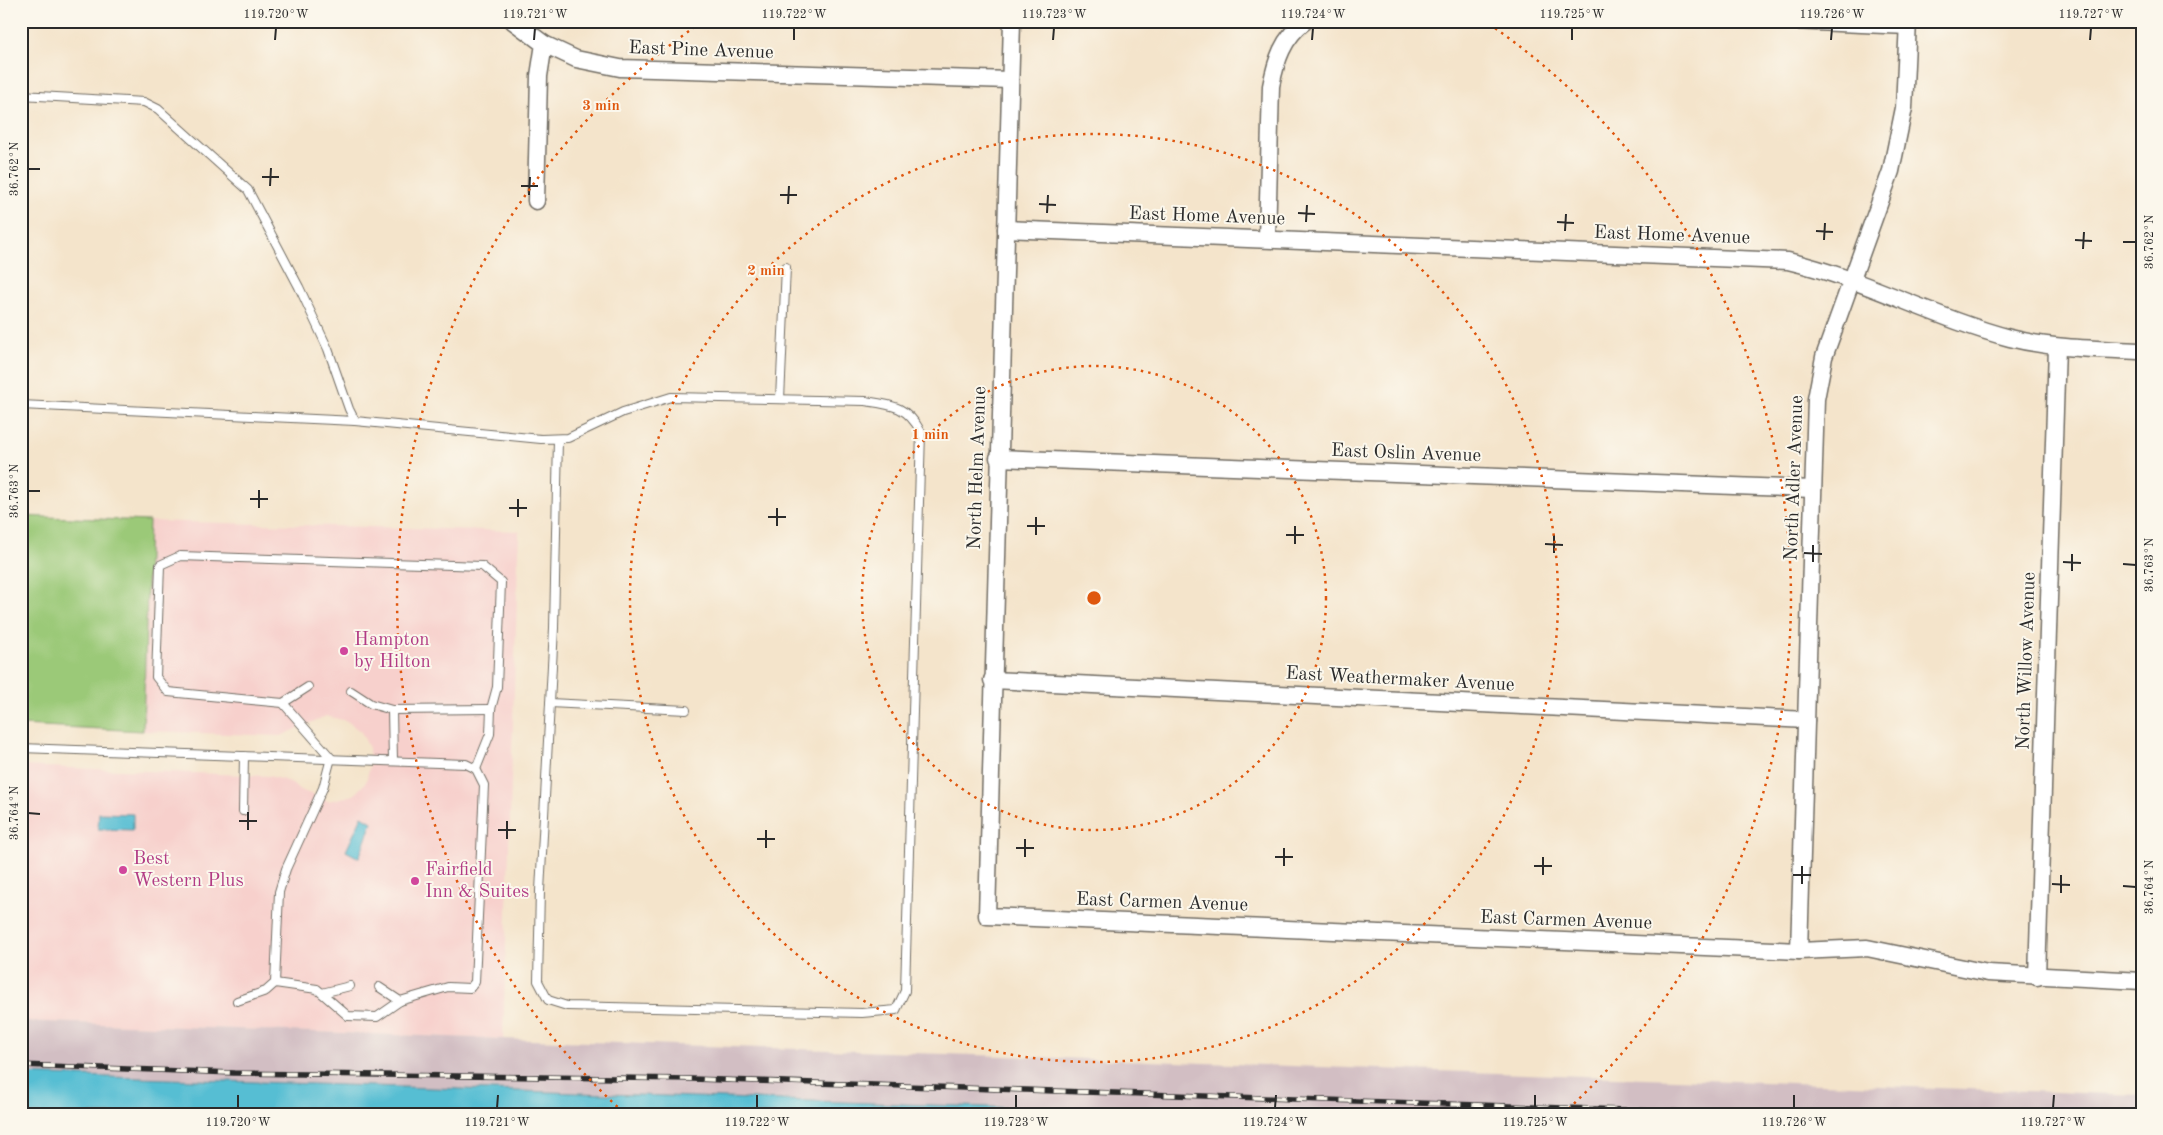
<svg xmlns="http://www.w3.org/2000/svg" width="2163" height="1135" font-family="'Old Standard TT',serif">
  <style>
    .built { fill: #f7d0cc }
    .industrial { fill: #d2bec3 }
    .green { fill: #9bc978; stroke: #637a52 }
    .water { fill: #56bed3; stroke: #40747f }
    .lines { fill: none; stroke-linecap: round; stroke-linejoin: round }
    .lane-casing { stroke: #716c63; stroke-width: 10 }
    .street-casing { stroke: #716c63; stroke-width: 19 }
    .lane { stroke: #fff; stroke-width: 8 }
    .street { stroke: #fff; stroke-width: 16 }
    .rail-casing { stroke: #2b2b2b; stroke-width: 5.5 }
    .rail { stroke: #fbf7ec; stroke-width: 4; stroke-dasharray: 11; stroke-linecap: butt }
    .ticks { fill: none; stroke: #2b2b2b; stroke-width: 2 }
    .ring { fill: none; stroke: #df570e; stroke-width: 2.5; stroke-dasharray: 2.5 5 }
    .hotel-dot { fill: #d1479c; stroke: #fbf7ec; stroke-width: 2 }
    .labels { text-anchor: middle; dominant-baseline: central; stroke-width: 4; stroke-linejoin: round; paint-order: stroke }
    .street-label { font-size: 19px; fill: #2b2b2b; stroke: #fbf7ec }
    .hotel-label { font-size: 19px; fill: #b23c85; stroke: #fbf7ec; text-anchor: start }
    .centre { fill: #df570e; stroke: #fbf7ec; stroke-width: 2.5 }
    .ring-label { font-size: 15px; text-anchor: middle; font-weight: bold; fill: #df570e; stroke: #fbf7ec; stroke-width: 4; stroke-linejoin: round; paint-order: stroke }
    .neatline { fill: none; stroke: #2b2b2b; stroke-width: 2 }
    .ticks-label { font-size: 12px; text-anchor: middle; fill: #2b2b2b }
  </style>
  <rect width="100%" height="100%" fill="#fbf7ec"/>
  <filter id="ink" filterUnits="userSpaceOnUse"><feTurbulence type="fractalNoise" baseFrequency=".02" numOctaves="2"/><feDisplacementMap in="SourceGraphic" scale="10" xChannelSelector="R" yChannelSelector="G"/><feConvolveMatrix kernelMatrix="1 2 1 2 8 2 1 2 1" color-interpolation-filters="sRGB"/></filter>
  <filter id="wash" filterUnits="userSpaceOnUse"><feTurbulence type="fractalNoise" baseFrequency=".0096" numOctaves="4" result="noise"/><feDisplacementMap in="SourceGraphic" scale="20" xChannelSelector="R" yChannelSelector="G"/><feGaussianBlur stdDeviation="1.12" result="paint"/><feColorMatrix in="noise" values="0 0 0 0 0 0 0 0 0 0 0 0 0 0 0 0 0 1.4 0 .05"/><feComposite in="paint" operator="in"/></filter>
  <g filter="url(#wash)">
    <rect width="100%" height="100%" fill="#f4e4cb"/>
    <!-- built -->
    <path class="built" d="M149,521L519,531L503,1039L21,1021V766L269,776L287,781L303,791L328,801L354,795L366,782L370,765L369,748L361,732L347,721L326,716L281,736L143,731Z"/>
    <!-- industrial -->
    <path class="industrial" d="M21,1021L503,1039L2142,1095V1114H1194L21,1074Z"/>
    <!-- green -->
    <path class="green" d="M21,516L149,521L143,731L21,725Z"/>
    <!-- water -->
    <g class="water">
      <path d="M99,813L133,814V830L98,829Z"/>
      <path d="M362,816L372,822L359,858L346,851Z"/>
      <path d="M21,1074L1194,1114H21Z"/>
    </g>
  </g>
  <g filter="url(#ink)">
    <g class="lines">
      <defs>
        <g id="lane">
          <path d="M21,95L144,102L158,109L248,190L299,287L328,349L349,409L355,421L541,439L568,438L623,412L671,397L865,401C893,405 907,406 921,432L905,991L896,1010L862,1013L567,1006L548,1000L538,981L540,891L554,628L558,439"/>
          <path d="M780,399L786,267"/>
          <path d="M21,405L355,421"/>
          <path d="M351,691L371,704L392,710"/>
          <path d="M283,703L308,687"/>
          <path d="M550,703L686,710"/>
          <path d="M21,748L466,764L476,769L484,785L475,982L470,988L448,987L400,1001L377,1017L348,1016L317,989L275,983"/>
          <path d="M331,758L283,703L168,692L156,677L160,565L180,556L482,566L501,582L497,687L491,709L490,734L476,769"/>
          <path d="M393,761L392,710L491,709"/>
          <path d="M243,811L244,756"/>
          <path d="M379,987L400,1001"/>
          <path d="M322,993L350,986"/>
          <path d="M237,1001L266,991L275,983L279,892L286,869L323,788L331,758"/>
        </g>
        <g id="street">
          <path d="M513,21L544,44L539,76L536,201"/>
          <path d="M1012,21L987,916L1799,951L1867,948L1988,973L2142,981"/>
          <path d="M1792,21L1908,26"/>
          <path d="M544,44L576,59L620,68L1010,80"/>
          <path d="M1006,229L1788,261C1865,279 1934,318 2010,338C2053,349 2098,349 2142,351"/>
          <path d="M1267,239L1271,86C1276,60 1283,38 1305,21"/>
          <path d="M998,458L1813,489"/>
          <path d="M992,680L1806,720"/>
          <path d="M1799,951L1816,399L1824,357L1891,171L1904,108L1908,21"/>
          <path d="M2037,977L2057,347"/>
        </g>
      </defs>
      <!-- lane casing -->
      <use href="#lane" class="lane-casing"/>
      <!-- street casing -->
      <use href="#street" class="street-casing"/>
      <!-- lane -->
      <use href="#lane" class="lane"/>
      <!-- street -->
      <use href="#street" class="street"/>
      <defs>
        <path id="rail" d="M21,1065L234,1073L692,1079L1748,1114"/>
      </defs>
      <!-- rail casing -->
      <use href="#rail" class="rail-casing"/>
      <!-- rail -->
      <use href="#rail" class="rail"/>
    </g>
  </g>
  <!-- ticks -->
  <path class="ticks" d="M275,40L276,28M534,40L535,28M794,40V28M1053,40L1054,28M1312,40L1313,28M1572,40V28M1831,40L1832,28M2090,40L2091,28M28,169H40M262,177H279M270,186L271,168M521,186H538M529,195L530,177M780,195H797M788,204L789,186M1039,204L1056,205M1047,213L1048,195M1298,213L1315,214M1306,222L1307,205M1557,222L1574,223M1565,231L1566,214M1816,231L1833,232M1824,240L1825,223M2075,240L2092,241M2123,242H2136M2083,249L2084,232M28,491H40M250,499H268M259,508V490M509,508H527M518,517V499M768,517H786M777,526V508M1027,526H1045M1036,535V517M1286,535H1304M1295,544V526M1545,544L1563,545M1554,553V535M1804,553L1822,554M1813,562V545M2063,562L2081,563M2123,564L2136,565M2072,571V554M28,813L40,814M239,821H257M248,830V812M498,830H516M507,839V821M757,839H775M766,848V830M1016,848H1034M1025,857V839M1275,857H1293M1284,866V848M1534,866H1552M1543,875V857M1793,875H1811M1802,884V866M2052,884L2070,885M2123,886L2136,887M2061,893V875M238,1108V1095M497,1108L498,1095M757,1108V1095M1016,1108V1095M1275,1108L1276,1095M1535,1108V1095M1794,1108V1095M2053,1108L2054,1095"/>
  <!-- distance rings -->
  <g class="ring">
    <circle cx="1094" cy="598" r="232"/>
    <circle cx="1094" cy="598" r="464"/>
    <path d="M623 1112A697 697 0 0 1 699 24M1489 24A697 697 0 0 1 1565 1112"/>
  </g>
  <!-- markers -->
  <g class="hotel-dot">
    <circle cx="344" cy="651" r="5"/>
    <circle cx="123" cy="870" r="5"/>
    <circle cx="415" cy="881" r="5"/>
  </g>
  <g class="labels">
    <!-- street labels -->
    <g class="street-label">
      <text transform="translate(701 51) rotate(2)">East Pine Avenue</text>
      <text transform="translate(1207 217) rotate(2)">East Home Avenue</text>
      <text transform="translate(1672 236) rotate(2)">East Home Avenue</text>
      <text transform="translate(1406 454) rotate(2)">East Oslin Avenue</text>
      <text transform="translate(978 468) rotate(-88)">North Helm Avenue</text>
      <text transform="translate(1795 478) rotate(-88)">North Adler Avenue</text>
      <text transform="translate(2027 661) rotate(-88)">North Willow Avenue</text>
      <text transform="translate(1400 680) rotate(3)">East Weathermaker Avenue</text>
      <text transform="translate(1162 903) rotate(2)">East Carmen Avenue</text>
      <text transform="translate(1566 921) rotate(2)">East Carmen Avenue</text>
    </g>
    <!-- hotel labels -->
    <g class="hotel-label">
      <text x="354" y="640">Hampton<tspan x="354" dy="22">by Hilton</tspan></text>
      <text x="133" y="859">Best<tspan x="133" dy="22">Western Plus</tspan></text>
      <text x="425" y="870">Fairfield<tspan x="425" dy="22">Inn &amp; Suites</tspan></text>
    </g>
  </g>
  <circle cx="1094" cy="598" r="8" class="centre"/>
  <g class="ring-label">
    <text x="601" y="110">3 min</text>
    <text x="766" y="275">2 min</text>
    <text x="930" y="439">1 min</text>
  </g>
  <!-- margin -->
  <rect width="2163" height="1135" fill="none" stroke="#fbf7ec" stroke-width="55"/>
  <rect x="28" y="28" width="2108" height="1080" class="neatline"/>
  <g class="ticks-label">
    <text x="276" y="18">119.720°W</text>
    <text x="535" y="18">119.721°W</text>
    <text x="794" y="18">119.722°W</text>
    <text x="1054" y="18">119.723°W</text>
    <text x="1313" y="18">119.724°W</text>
    <text x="1572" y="18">119.725°W</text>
    <text x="1832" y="18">119.726°W</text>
    <text x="2091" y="18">119.727°W</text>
    <text transform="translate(14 169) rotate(-90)" y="4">36.762°N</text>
    <text transform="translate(2149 242) rotate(-90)" y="4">36.762°N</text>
    <text transform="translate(14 491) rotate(-90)" y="4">36.763°N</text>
    <text transform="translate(2149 565) rotate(-90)" y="4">36.763°N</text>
    <text transform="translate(14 813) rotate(-90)" y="4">36.764°N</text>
    <text transform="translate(2149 887) rotate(-90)" y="4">36.764°N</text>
    <text x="238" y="1126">119.720°W</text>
    <text x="497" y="1126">119.721°W</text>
    <text x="757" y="1126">119.722°W</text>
    <text x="1016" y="1126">119.723°W</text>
    <text x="1275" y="1126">119.724°W</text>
    <text x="1535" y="1126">119.725°W</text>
    <text x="1794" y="1126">119.726°W</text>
    <text x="2053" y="1126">119.727°W</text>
  </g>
</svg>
